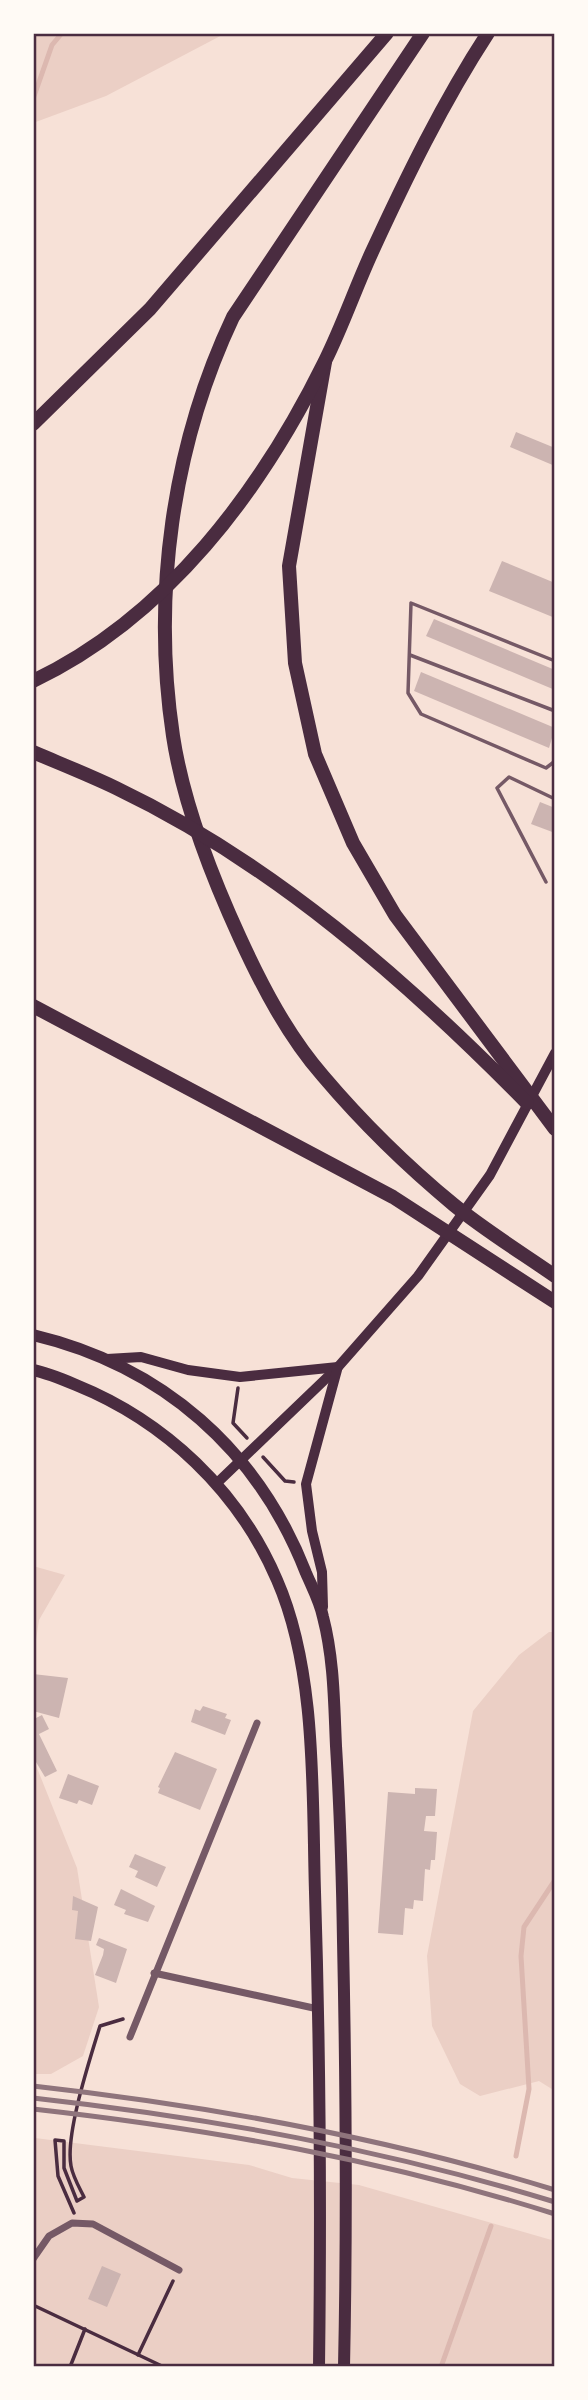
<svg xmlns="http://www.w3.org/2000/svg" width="588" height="2400" font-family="'Source Sans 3',sans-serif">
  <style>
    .green { fill: #ebcfc5 }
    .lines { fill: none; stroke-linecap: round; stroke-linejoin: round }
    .stream { stroke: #dcb8b0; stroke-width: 5 }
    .building { fill: #ccb4b1 }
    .path { stroke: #4a2c40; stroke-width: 3.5 }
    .service { stroke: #755966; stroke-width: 3.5 }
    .minor { stroke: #755966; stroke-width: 7 }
    .secondary { stroke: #4a2c40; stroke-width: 10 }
    .primary { stroke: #4a2c40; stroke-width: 12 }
    .motorway { stroke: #4a2c40; stroke-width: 14 }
    .rail { stroke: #8f747c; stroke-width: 5 }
    .neatline { fill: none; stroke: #4a2c40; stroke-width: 2.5 }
  </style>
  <rect width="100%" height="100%" fill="#f7e1d7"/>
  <!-- green -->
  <g class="green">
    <path d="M33,33H226L106,96L33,123Z"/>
    <path d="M33,1566L65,1575L39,1620L33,1660Z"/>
    <path d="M549,1632H555V2091L539,2081L480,2096L460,2084L432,2026L427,1956L473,1711L519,1655Z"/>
    <path d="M33,1758L77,1868L99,2007L83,2056L51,2074H33Z"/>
    <path d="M33,2134L35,2138L249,2165L292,2178L359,2185L555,2241V2367H33Z"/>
  </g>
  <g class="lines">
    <!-- stream -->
    <g class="stream">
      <path d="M33,99L52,45L62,33"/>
      <path d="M516,2156L529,2089L521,1956L524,1927L555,1880"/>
      <path d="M441,2367L491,2226"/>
    </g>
  </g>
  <!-- building -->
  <g class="building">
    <path d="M516,432L555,448V466L510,447Z"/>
    <path d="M502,561L555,583V618L489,591Z"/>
    <path d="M434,619L555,670V690L426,636Z"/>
    <path d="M421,672L555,728L549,748L414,691Z"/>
    <path d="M540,802L555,808V833L531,824Z"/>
    <path d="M33,1674L68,1678L59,1718L33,1711Z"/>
    <path d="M203,1706L227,1714L225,1718L231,1720L225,1735L191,1722L195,1709L200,1711Z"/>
    <path d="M33,1712L36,1718L42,1715L49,1729L39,1734L57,1771L45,1777L33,1757Z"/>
    <path d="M175,1752L217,1769L200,1810L158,1793L160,1788L158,1787Z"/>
    <path d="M68,1774L99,1786L92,1805L79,1800L77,1804L59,1798Z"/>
    <path d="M415,1788L437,1789L435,1816H426L424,1831L437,1832L435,1860H431L430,1870L425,1869L423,1901L414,1900L413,1909L405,1908L403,1935L378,1933L388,1792L415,1794Z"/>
    <path d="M135,1854L166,1867L157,1887L135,1877L138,1871L129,1867Z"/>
    <path d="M121,1889L155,1906L148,1922L124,1914L126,1910L114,1905Z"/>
    <path d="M73,1896L98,1907L91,1941L75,1939L78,1911L72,1910Z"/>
    <path d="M99,1938L127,1949L116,1983L95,1975L103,1955L104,1949L96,1945Z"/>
    <path d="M102,2266L121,2274L107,2307L88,2299Z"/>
  </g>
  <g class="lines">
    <!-- path -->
    <g class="path">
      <path d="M238,1388L233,1423L247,1438"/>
      <path d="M263,1457L285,1481L294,1482"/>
      <path d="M74,2213L58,2176L55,2140L64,2141V2168L77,2201L84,2197C79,2187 73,2177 71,2166C65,2134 90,2059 100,2026L123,2019"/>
      <path d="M33,2305L164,2367"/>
      <path d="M138,2355L173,2281"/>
      <path d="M70,2367L85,2329"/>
    </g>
    <!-- service -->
    <g class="service">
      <path d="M410,655L555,711"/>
      <path d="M555,661L411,603L408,693L421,714L546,768L555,761"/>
      <path d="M546,882L497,788L509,777L555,799"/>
    </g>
    <!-- minor -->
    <g class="minor">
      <path d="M154,1973L318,2009"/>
      <path d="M130,2037L257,1723"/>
      <path d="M33,2259L49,2236L72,2223L93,2224L179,2270"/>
    </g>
    <!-- secondary -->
    <g class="secondary">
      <path d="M107,1359L141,1357L188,1370L240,1377L338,1367"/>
      <path d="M216,1484L338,1367L418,1276L490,1175L555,1053"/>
      <path d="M323,1607L322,1572L312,1531L306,1484L337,1370"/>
    </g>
    <!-- primary -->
    <g class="primary">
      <path d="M33,1335C163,1366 258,1450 306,1573C312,1587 320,1602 323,1617C334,1659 334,1703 336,1746C340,1811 342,1876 343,1941C346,2083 347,2225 344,2367"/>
      <path d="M33,1370C48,1373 62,1379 76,1385C165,1421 239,1491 277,1580C317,1671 312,1794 315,1892C320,2050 321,2209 319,2367"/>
    </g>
    <!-- motorway -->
    <g class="motorway">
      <path d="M423,33L233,317C172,446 152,596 173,736C183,802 212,877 240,938C262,986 288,1036 323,1076C362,1122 408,1167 454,1205C486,1231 522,1253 555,1276"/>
      <path d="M325,362L289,566L295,663L315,754L353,843L395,915L555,1129"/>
      <path d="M33,424L150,309L387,33"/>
      <path d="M33,681C167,617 261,491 325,361C342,327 355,289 371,254C405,180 443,102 488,33"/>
      <path d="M33,752C61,764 89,775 116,788C273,863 406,980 527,1103"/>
      <path d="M33,1006L393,1197L555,1302"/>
    </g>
    <!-- rail -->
    <g class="rail">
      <path d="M33,2086C211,2106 384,2137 555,2190"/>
      <path d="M33,2098C212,2118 382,2149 555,2202"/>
      <path d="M33,2109C211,2129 384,2160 555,2214"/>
    </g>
  </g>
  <!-- border -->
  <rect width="588" height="2400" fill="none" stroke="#fffaf5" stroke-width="70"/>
  <rect x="35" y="35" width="518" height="2330" class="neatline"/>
</svg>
